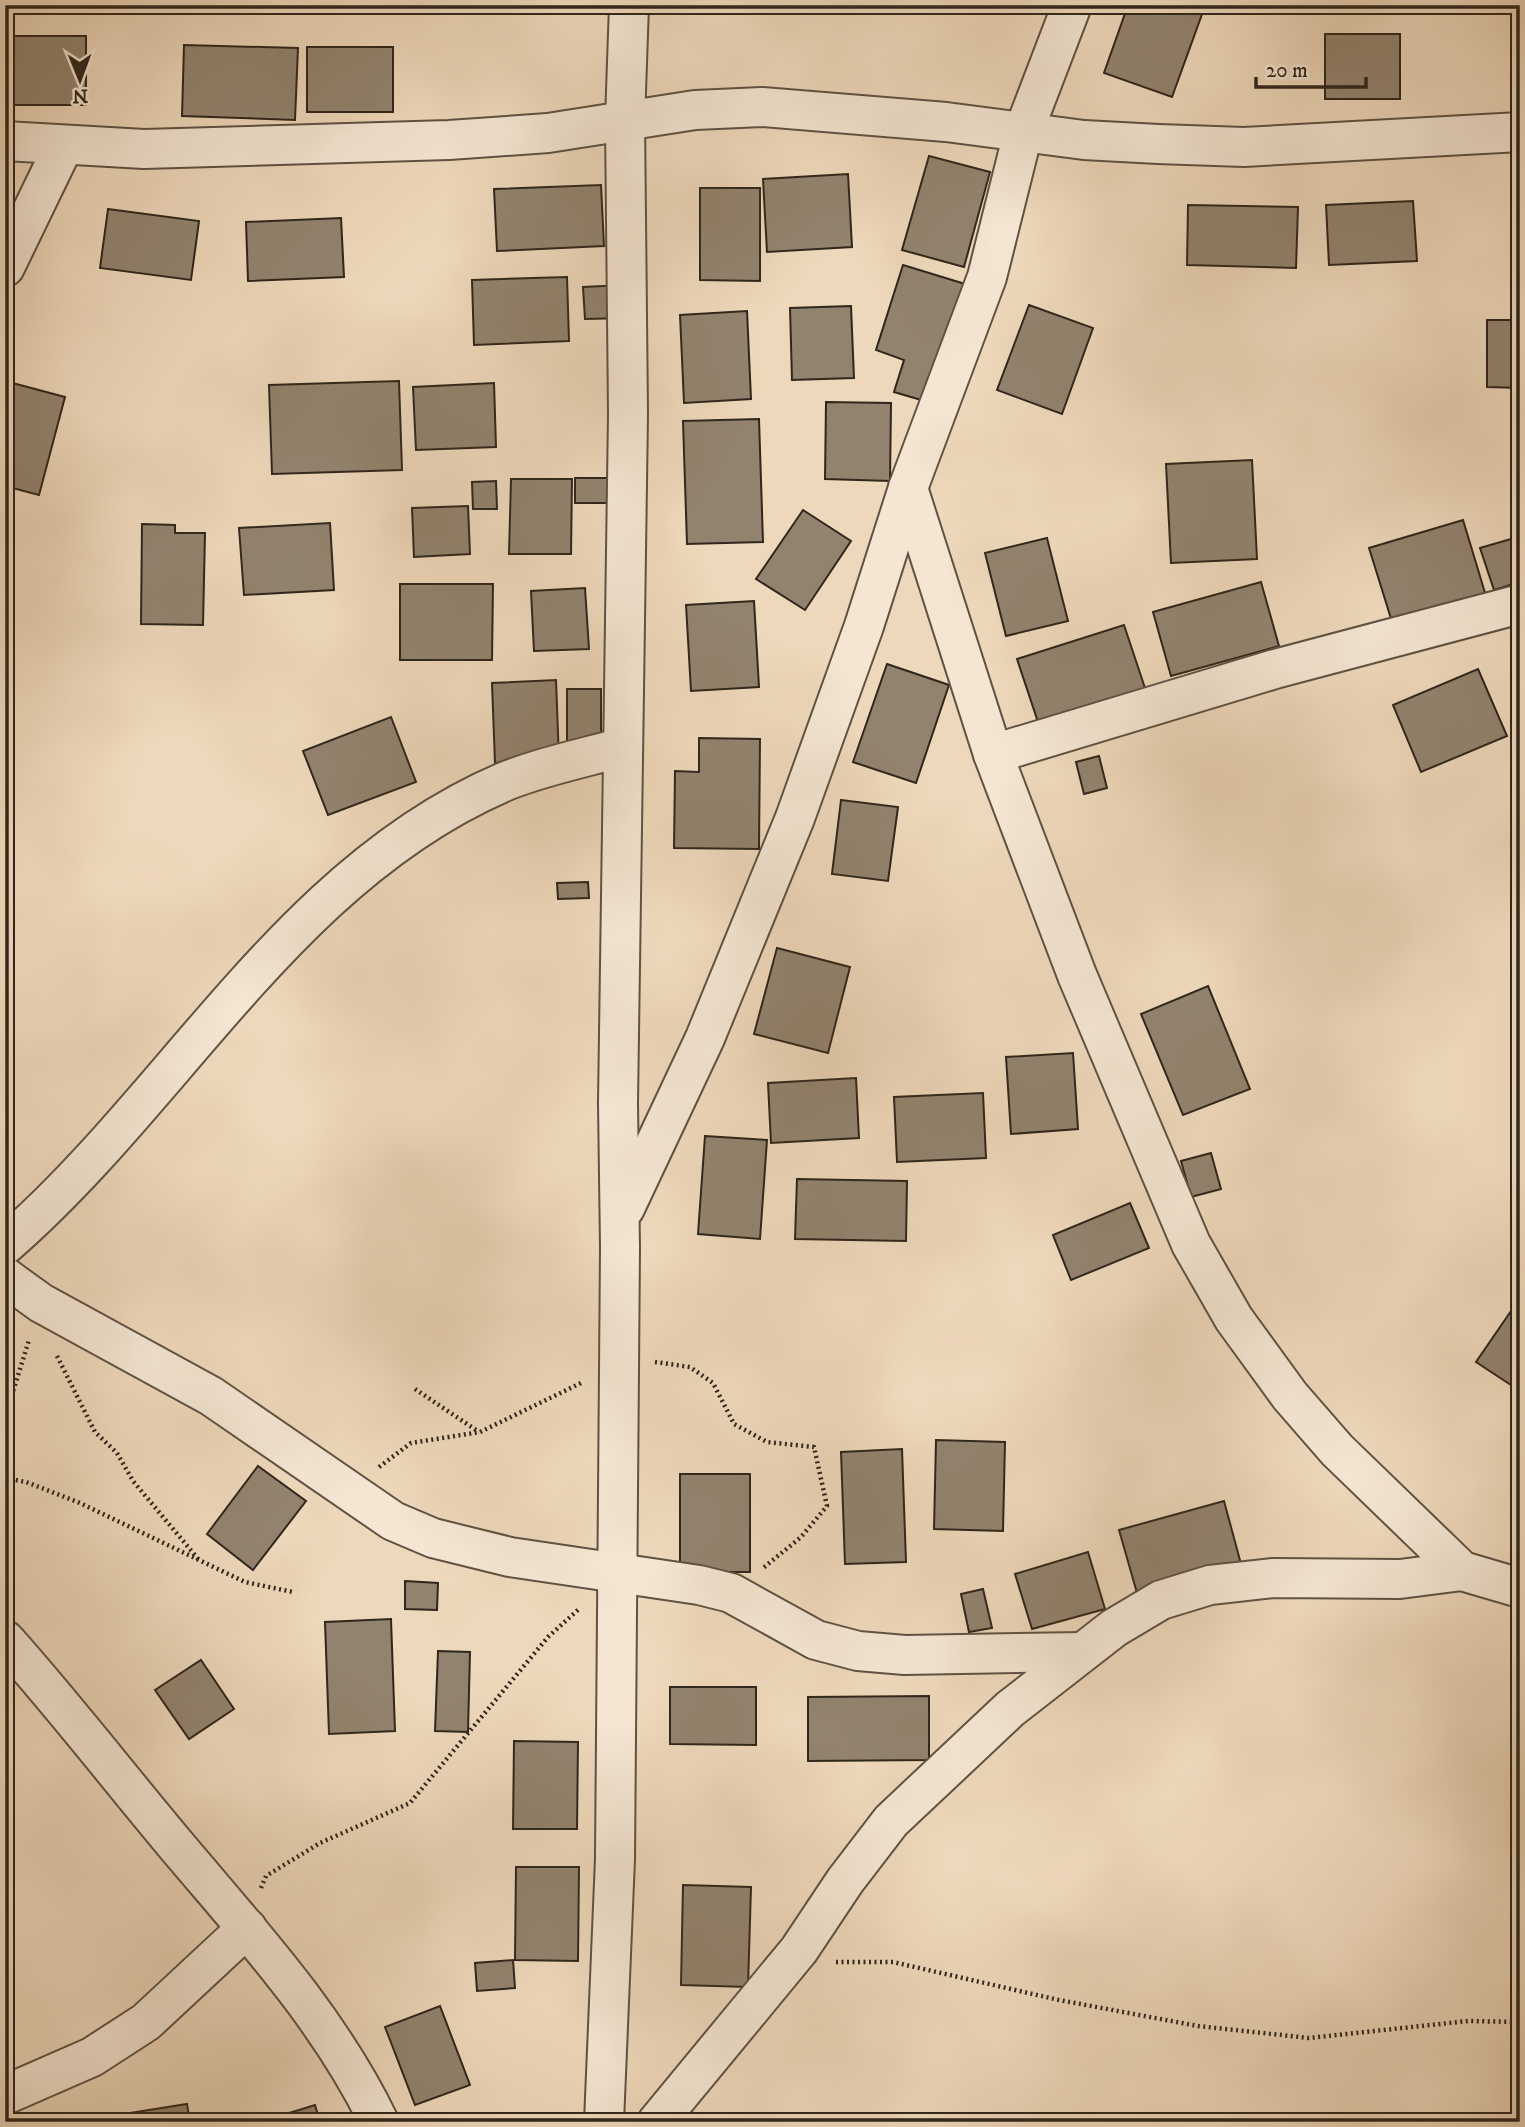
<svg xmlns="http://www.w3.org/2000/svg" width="1525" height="2127" font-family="'IM FELL DW Pica',serif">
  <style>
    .building { fill: #92836f; stroke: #2f261c; stroke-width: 2 }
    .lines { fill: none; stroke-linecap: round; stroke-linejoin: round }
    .street-casing { stroke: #5f5244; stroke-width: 42 }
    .path { stroke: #2f261c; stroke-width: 4.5; stroke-dasharray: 2 3.5; stroke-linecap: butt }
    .street { stroke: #f4e6d3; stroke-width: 38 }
  </style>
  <rect width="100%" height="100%" fill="#eed8bb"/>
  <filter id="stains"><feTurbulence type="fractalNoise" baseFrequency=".00286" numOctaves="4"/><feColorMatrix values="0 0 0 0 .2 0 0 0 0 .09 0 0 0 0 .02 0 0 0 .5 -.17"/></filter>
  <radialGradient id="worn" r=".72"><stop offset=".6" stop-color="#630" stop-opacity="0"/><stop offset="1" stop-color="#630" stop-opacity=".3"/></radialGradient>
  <!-- building -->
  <g class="building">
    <path d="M1128,5L1205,6L1172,97L1104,73Z"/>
    <rect x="1325" y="34" width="75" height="65"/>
    <rect x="5" y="36" width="81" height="69"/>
    <path d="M184,45L298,48L295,120L182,116Z"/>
    <rect x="307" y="47" width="86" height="65"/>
    <path d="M929,156L990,172L964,267L902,250Z"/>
    <path d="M848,174L852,247L767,252L763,179Z"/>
    <path d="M601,185L604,246L497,251L494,189Z"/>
    <path d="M700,188H760V281L700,280Z"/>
    <path d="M1413,201L1417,261L1329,265L1326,205Z"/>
    <path d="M1188,205L1298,207L1296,268L1187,265Z"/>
    <path d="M108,209L199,221L191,280L100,268Z"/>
    <path d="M341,218L344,277L248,281L246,222Z"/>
    <path d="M903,265L965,284L928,402L894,392L904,360L876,350Z"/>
    <path d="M567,277L569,341L474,345L472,280Z"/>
    <path d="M625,285L627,318L585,319L583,287Z"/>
    <path d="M1029,305L1093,328L1062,414L997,390Z"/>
    <path d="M851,306L854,378L792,380L790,308Z"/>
    <path d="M747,311L751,399L684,403L680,315Z"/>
    <path d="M1487,320H1520V388L1487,387Z"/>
    <path d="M5,381L65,397L39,495L5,486Z"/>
    <path d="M399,381L402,470L272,474L269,385Z"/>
    <path d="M494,383L496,447L416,450L413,387Z"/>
    <path d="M826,402L891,403L890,481L825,479Z"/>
    <path d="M759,419L763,542L687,544L683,421Z"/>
    <path d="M1252,460L1257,559L1171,563L1166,464Z"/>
    <rect x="575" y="478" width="40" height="25"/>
    <path d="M511,479H572L571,554H509Z"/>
    <path d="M496,481L497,509H473L472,482Z"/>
    <path d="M468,506L470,554L414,557L412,508Z"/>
    <path d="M803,510L851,541L805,610L756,579Z"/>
    <path d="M1463,520L1486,596L1393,625L1369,548Z"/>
    <path d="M330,523L334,590L244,595L239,528Z"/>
    <path d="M142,524L175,525V533H205L203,625L141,624Z"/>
    <path d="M1047,538L1068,621L1006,636L985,553Z"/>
    <path d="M1511,539L1520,565V582L1494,590L1480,548Z"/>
    <path d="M1261,582L1279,646L1171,676L1153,612Z"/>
    <path d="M400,584H493L492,660H400Z"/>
    <path d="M585,588L589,649L534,651L531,591Z"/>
    <path d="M754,601L759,687L691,691L686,605Z"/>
    <path d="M1124,625L1146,691L1039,725L1017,659Z"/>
    <path d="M887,664L949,685L916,783L853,762Z"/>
    <path d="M1478,669L1507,736L1421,772L1393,705Z"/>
    <path d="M556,680L559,760L495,763L492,683Z"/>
    <rect x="567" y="689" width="34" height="58"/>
    <path d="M391,717L416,782L328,815L303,751Z"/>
    <path d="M699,738L760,739L759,849L674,848L675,771L699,772Z"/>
    <path d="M1099,756L1107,788L1084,794L1076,762Z"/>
    <path d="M841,800L898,807L888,881L832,874Z"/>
    <path d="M588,882L589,898L558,899L557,883Z"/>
    <path d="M777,948L850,967L828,1053L754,1034Z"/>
    <path d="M1208,986L1250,1089L1183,1115L1141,1014Z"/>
    <path d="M1073,1053L1078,1129L1011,1134L1006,1057Z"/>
    <path d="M856,1078L859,1138L771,1143L768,1083Z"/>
    <path d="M983,1093L986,1158L897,1162L894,1097Z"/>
    <path d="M705,1136L767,1140L760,1239L698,1234Z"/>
    <path d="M1211,1153L1221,1189L1191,1197L1181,1161Z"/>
    <path d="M797,1179L907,1181L906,1241L795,1239Z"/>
    <path d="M1130,1203L1149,1248L1071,1280L1053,1235Z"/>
    <path d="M1520,1298V1391L1476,1362Z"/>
    <path d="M936,1440L1005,1442L1003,1531L934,1529Z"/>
    <path d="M902,1449L906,1562L845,1564L841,1452Z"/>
    <path d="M258,1466L306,1501L253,1570L207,1534Z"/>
    <rect x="680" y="1474" width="70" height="98"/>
    <path d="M1224,1501L1241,1564L1137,1593L1119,1530Z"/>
    <path d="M1088,1552L1105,1609L1032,1629L1015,1574Z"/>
    <path d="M405,1581L438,1583L437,1610L405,1609Z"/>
    <path d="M983,1589L992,1628L969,1632L961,1594Z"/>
    <path d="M391,1619L395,1731L329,1734L325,1622Z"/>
    <path d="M438,1651L470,1652L468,1732L435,1731Z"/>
    <path d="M201,1660L234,1709L189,1739L155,1690Z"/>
    <path d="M670,1687H756V1745L670,1744Z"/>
    <path d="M929,1696V1760L808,1761V1697Z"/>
    <path d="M514,1741L578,1742L577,1829H513Z"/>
    <path d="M516,1867H579L578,1961L515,1960Z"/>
    <path d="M683,1885L751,1887L748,1987L681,1985Z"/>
    <path d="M513,1960L515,1988L477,1991L475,1963Z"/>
    <path d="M440,2006L470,2085L415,2105L385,2027Z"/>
    <path d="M187,2104L190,2122H98V2118Z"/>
    <path d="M315,2105L320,2122H260Z"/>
  </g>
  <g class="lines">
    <defs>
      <g id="street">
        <path d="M5,141L144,149L449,140L548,133L695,110L762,107L946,122L1084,140L1158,144L1244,147L1520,132"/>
        <path d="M5,267L64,145"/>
        <path d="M908,488L993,754L1077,975L1191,1244L1234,1319L1290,1396L1337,1450L1462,1571"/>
        <path d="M993,754L1275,669L1520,604"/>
        <path d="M625,1208L705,1038L795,818L864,626L908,488L987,277L1023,133L1072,5"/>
        <path d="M5,1245C176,1097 289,873 506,781C543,766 584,758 623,747"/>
        <path d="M5,1277L41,1303L211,1396L393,1521L433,1538L510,1557L699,1585L731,1593L816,1640L858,1651L905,1655L1082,1652"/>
        <path d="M5,1640C64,1706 118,1776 175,1844C249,1932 329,2018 379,2122"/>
        <path d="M5,2095L92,2057L146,2022L247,1928"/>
        <path d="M604,2122L615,1859L620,1248L618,1103L628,414L625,120L629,5"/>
        <path d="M657,2122L799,1950L845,1881L891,1821L1010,1709L1114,1628L1161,1600L1210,1585L1274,1578L1400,1579L1462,1571L1520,1588"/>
      </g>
    </defs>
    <!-- street casing -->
    <use href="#street" class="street-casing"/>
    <!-- path -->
    <g class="path">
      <path d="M57,1356L95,1432L117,1453L133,1481L199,1560"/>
      <path d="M655,1362L690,1367L713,1383L734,1424L767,1442L814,1447L827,1506L801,1537L762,1569"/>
      <path d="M415,1389L479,1432"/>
      <path d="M5,1417L29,1340"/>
      <path d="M379,1467L411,1443L480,1432L581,1383"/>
      <path d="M5,1478L26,1482L80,1503L245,1582L293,1592"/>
      <path d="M261,1888L266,1876L320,1843L410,1803L548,1637L579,1609"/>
      <path d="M836,1962H893L1059,2000L1198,2026L1309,2038L1468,2021L1520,2022"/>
    </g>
    <!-- street -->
    <use href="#street" class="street"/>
  </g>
  <!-- margin -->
  <rect width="1525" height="2127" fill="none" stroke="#eed8bb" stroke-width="28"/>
  <rect x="7" y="7" width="1511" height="2113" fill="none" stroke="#2f261c" stroke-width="3.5"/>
  <rect x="14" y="14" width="1497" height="2099" fill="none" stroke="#2f261c" stroke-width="2"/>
  <!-- north arrow -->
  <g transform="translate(80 80) rotate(179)" stroke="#f4e6d3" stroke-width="5" paint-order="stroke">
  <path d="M0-5L12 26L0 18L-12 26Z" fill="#2f261c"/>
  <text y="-10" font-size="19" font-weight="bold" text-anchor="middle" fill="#2f261c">N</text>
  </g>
  <!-- scale -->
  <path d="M1256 77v10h110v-10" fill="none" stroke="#2f261c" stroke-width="3.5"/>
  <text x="1266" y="77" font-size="21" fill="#2f261c" stroke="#f4e6d3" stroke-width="5" paint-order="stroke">20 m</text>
  <rect width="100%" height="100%" filter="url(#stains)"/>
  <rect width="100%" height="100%" fill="url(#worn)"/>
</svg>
